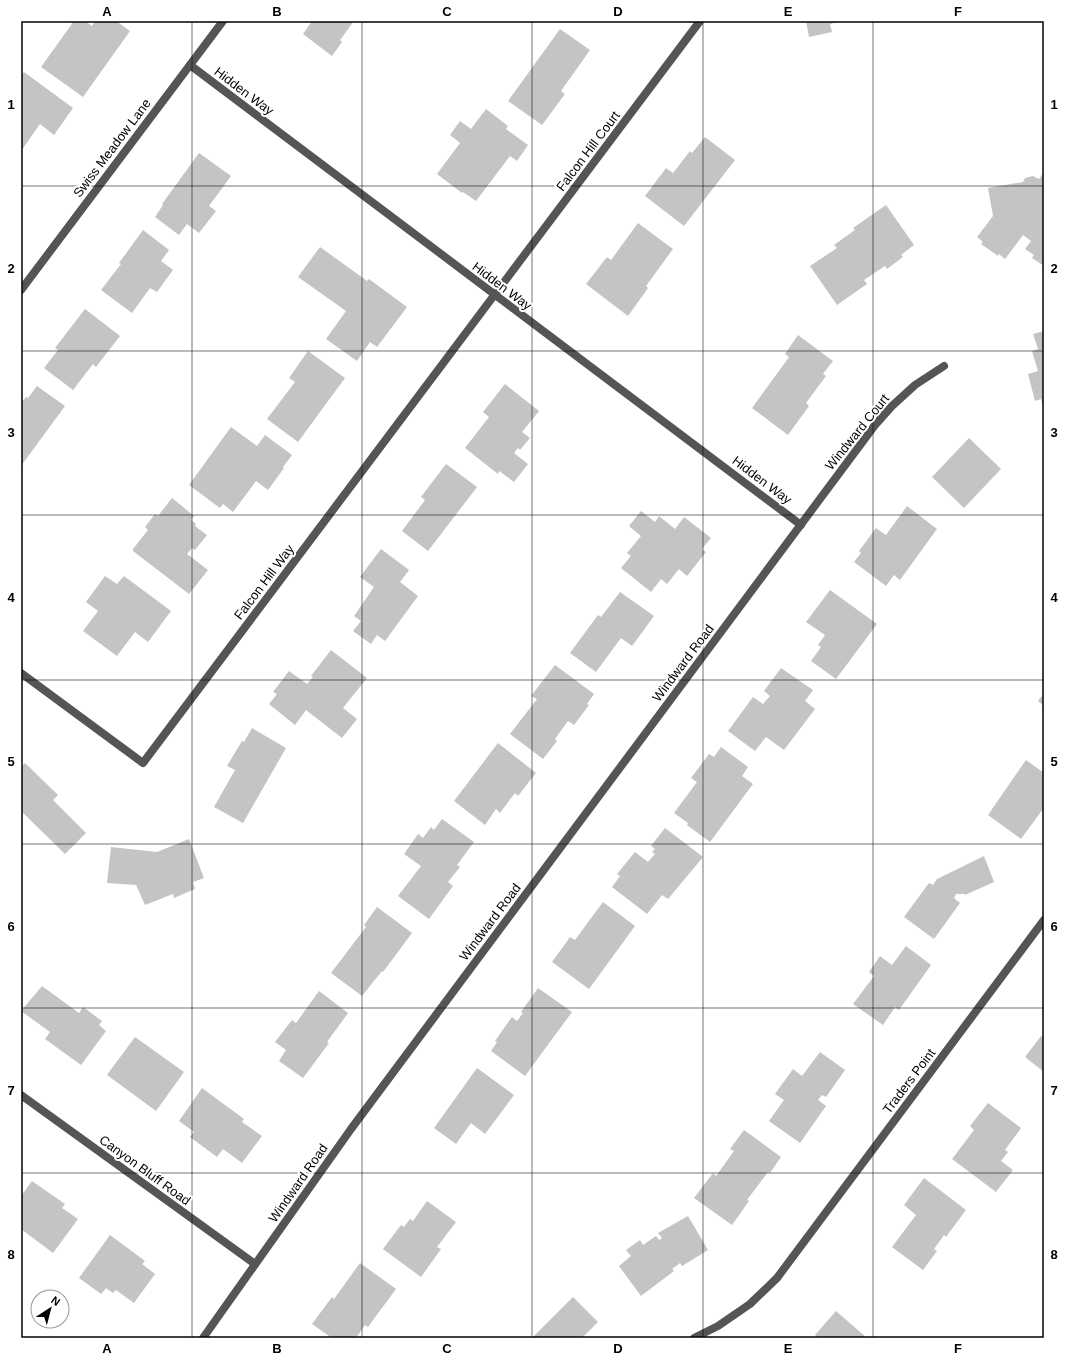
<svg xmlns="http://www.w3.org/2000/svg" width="1065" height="1359" font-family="Arial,sans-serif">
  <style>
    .building { fill: #c4c4c4 }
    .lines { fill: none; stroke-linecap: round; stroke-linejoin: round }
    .street { stroke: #555; stroke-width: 8 }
    .grid { fill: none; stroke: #000; stroke-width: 1; stroke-opacity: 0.55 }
    .labels { text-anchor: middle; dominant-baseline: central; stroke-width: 4; stroke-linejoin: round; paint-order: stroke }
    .street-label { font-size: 13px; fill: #000; stroke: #fff }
    .neatline { fill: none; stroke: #000; stroke-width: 1.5 }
    .grid-label { font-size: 13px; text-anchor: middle; font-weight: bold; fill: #000 }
  </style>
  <rect width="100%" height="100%" fill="#fff"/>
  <!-- building -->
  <g class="building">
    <path d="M74,21H85L92,26L95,21H116L130,31L83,97L41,67Z"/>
    <path d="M312,21H354L340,40L342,42L332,56L303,34Z"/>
    <path d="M806,21H839V22L830,24L832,32L809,37Z"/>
    <path d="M560,29L590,50L561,91L565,94L542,125L508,101Z"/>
    <path d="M24,72L73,108L54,135L40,124L21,151V76Z"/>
    <path d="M486,109L508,126L506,129L528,145L517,161L510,156L476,201L463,192L462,193L437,174L460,143L450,135L460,121L471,129Z"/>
    <path d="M705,137L735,160L684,226L645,196L666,168L673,173L690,151L692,153Z"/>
    <path d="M199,153L231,176L209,206L216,211L199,233L187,224L179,235L155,217L163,205L162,204Z"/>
    <path d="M1044,172V266L1032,258L1034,255L1025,249L1031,241L1023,235L1005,259L999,254L998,256L981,244L983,242L977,237L993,216L988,188L1023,182L1025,178L1033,176L1039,179Z"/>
    <path d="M886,205L914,245L901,255L903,257L887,269L885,266L864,280L867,284L837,305L810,266L837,248L834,245L855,230L853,228Z"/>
    <path d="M638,223L673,249L646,286L648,288L628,316L586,284L607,257L611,260Z"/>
    <path d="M143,230L169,250L161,261L173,270L157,292L150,288L132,313L101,290L121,264L119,263Z"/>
    <path d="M320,247L367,281L369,279L407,307L377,347L370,342L357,361L326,339L346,311L298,277Z"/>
    <path d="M85,309L120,336L96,367L93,364L73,390L44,368L58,350L55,348Z"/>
    <path d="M1044,331V410L1041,399L1035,401L1028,374L1038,371L1032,351L1038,349L1033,334Z"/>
    <path d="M798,335L833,361L823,374L826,376L806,403L809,406L788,435L752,408L789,357L785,354Z"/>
    <path d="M308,351L345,378L298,442L267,419L295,382L289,378Z"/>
    <path d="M505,384L539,411L522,432L530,438L520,450L518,448L514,453L528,464L514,482L499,471L498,474L465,448L489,417L483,412Z"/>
    <path d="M37,386L65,406L21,466V403L26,397L28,398Z"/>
    <path d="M231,427L257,446L265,435L292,455L283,467L284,468L268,490L256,481L233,512L223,504L220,508L189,485Z"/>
    <path d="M969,438L1001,469L964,508L932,477Z"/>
    <path d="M446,464L477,487L428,551L402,531L425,500L421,497Z"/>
    <path d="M172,498L194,516L191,520L196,524L195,526L207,535L195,550L192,548L187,554L208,570L189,594L133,551V549L148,530L145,527L155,514L158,516Z"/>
    <path d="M907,506L937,529L900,580L894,575L886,586L854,562L861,553L859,551L876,528L886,535Z"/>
    <path d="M641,511L655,522L659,516L675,529L684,517L711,538L702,549L706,552L687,576L679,569L667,584L661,579L651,592L621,568L631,556L627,553L641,536L629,526Z"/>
    <path d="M381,549L409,570L400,582L418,596L385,641L377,635L371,644L353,631L361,621L354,616L374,587L360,577Z"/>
    <path d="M105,576L117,584L124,576L171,611L148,642L135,632L117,656L83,631L98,611L86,602Z"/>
    <path d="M830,590L877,624L836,679L811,661L821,647L818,645L825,635L806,622Z"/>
    <path d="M620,592L654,616L632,646L621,638L596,672L570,653L598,615L601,617Z"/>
    <path d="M331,650L367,678L343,708L357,719L342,738L306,710L295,725L269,704L277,694L273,692L289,671L307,684L313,677L311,676Z"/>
    <path d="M555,665L594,694L587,704L589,705L574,725L568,721L555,739L557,741L543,759L510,734L537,699L531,696Z"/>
    <path d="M781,668L813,690L805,701L815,709L784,750L766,737L755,751L728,731L753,697L763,704L770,696L764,691Z"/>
    <path d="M1044,693V706L1038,701Z"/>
    <path d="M252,728L286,748L243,823L214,807L235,770L227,766L242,741L244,742Z"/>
    <path d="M498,743L536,773L518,796L515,793L500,813L496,809L485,825L454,801Z"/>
    <path d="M721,747L748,767L742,776L753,784L710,842L687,825L688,823L674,813L697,782L691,778L709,754L714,757Z"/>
    <path d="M1026,760L1044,773V810L1043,809L1021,839L988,815Z"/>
    <path d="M25,763L58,795L53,800L86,833L65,854L21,811V767Z"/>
    <path d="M442,819L474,842L457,865L460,867L448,882L453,886L429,919L398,896L421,866L404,854L418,834L423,838L431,827L434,830Z"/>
    <path d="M665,828L703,857L668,899L662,895L647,914L612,887L620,876L617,874L635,852L648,862L655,854L652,852L655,849L651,846Z"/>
    <path d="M189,839L204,878L193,882L195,889L174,898L173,894L145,905L136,885L107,883L111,847L157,852Z"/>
    <path d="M984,856L994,882L965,895V894H956L954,898L960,903L934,939L904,917L929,883L933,885L937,879Z"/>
    <path d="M603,902L635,926L589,989L552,962L570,937L575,940Z"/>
    <path d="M377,907L412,933L383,972L382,971L362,996L331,973L366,927L364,925Z"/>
    <path d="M906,946L931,965L899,1010L895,1007L883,1025L853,1004L874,976L869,972L880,956L892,965Z"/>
    <path d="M42,986L79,1013L83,1007L102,1021L99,1025L106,1031L81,1065L45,1039L50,1032L21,1011Z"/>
    <path d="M538,988L572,1012L525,1076L491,1051L497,1042L495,1041L512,1017L517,1021L523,1013L521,1012Z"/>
    <path d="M319,991L348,1013L327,1042L329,1043L303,1078L279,1061L286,1050L275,1042L292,1020L296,1023Z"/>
    <path d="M1041,1036L1044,1038V1072L1025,1057Z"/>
    <path d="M135,1037L184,1072L156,1111L107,1075Z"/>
    <path d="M820,1052L845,1070L826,1097L822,1095L818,1100L826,1106L800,1143L769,1121L784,1100L775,1094L793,1069L802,1076Z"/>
    <path d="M477,1068L514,1095L485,1134L471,1123L456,1144L434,1128Z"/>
    <path d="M202,1088L244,1119L242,1122L262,1136L242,1163L223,1149L217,1157L190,1137L194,1132L179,1121Z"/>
    <path d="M988,1103L1021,1128L1005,1150L1008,1152L1001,1161L1013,1170L996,1192L952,1159L974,1130L970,1126Z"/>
    <path d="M744,1130L781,1157L770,1173L768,1172L747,1200L749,1201L732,1225L694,1198L713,1173L716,1176L734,1151L730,1149Z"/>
    <path d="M924,1178L966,1210L946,1237L944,1235L934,1249L937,1251L923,1270L892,1247L916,1215L904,1205Z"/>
    <path d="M32,1181L65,1204L62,1208L78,1219L53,1253L21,1229V1196Z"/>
    <path d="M427,1201L456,1222L437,1247L441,1249L421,1277L383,1249L401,1225L404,1227L410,1219L413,1221Z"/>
    <path d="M688,1216L708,1250L682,1266L680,1263L672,1269L674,1271L641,1296L619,1266L631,1256L626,1250L640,1240L643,1245L656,1236L659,1240L662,1238L658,1233Z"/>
    <path d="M110,1235L145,1261L142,1264L155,1274L134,1303L116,1290L113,1293L106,1288L101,1294L79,1278Z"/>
    <path d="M360,1263L396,1289L368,1327L365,1325L356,1338H332L312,1324L332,1297L334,1299Z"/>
    <path d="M573,1297L598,1322L582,1338H532Z"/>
    <path d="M836,1311L867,1338H819L815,1335Z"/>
  </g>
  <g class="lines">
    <!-- street -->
    <g class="street">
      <path d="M190,65L801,525"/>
      <path d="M21,290L223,21"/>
      <path d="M21,673L143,763L700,21"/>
      <path d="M21,1095L255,1264"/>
      <path d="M203,1338L351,1129L875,425L892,406L915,385L944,366"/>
      <path d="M694,1338L718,1326L750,1304L777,1278L1044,920"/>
    </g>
  </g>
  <!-- grid -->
  <path class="grid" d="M192,21V1338M362,21V1338M532,21V1338M703,21V1338M873,21V1338M21,186H1044M21,351H1044M21,515H1044M21,680H1044M21,844H1044M21,1008H1044M21,1173H1044"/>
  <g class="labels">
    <!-- street labels -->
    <g class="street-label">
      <text transform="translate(244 91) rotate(37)">Hidden Way</text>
      <text transform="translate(112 148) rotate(-53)">Swiss Meadow Lane</text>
      <text transform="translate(588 151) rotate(-53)">Falcon Hill Court</text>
      <text transform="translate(502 286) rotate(37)">Hidden Way</text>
      <text transform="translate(857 432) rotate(-51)">Windward Court</text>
      <text transform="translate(762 480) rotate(37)">Hidden Way</text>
      <text transform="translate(264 582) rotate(-53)">Falcon Hill Way</text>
      <text transform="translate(683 663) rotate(-53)">Windward Road</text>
      <text transform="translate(490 922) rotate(-53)">Windward Road</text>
      <text transform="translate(909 1081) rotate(-53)">Traders Point</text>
      <text transform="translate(145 1170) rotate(36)">Canyon Bluff Road</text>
      <text transform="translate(298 1183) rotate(-55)">Windward Road</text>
    </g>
  </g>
  <!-- border -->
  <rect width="1065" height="1359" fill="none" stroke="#ffffff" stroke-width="44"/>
  <!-- north arrow -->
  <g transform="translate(50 1309) rotate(36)"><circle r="19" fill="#ffffff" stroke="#999999"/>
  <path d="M0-3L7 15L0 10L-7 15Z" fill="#000000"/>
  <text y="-6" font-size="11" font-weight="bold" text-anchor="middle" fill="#000000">N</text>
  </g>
  <rect x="22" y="22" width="1021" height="1315" class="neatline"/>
  <g class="grid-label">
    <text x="107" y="16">A</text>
    <text x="277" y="16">B</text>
    <text x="447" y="16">C</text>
    <text x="618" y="16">D</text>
    <text x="788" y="16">E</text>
    <text x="958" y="16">F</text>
    <text x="11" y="109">1</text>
    <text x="1054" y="109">1</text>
    <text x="11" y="273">2</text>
    <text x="1054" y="273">2</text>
    <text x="11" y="437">3</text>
    <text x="1054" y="437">3</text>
    <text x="11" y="602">4</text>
    <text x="1054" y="602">4</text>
    <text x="11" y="766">5</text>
    <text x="1054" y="766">5</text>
    <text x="11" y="931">6</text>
    <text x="1054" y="931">6</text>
    <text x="11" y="1095">7</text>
    <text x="1054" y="1095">7</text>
    <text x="11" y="1259">8</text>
    <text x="1054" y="1259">8</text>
    <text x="107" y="1353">A</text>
    <text x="277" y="1353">B</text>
    <text x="447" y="1353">C</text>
    <text x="618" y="1353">D</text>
    <text x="788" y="1353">E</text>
    <text x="958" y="1353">F</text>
  </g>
</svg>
